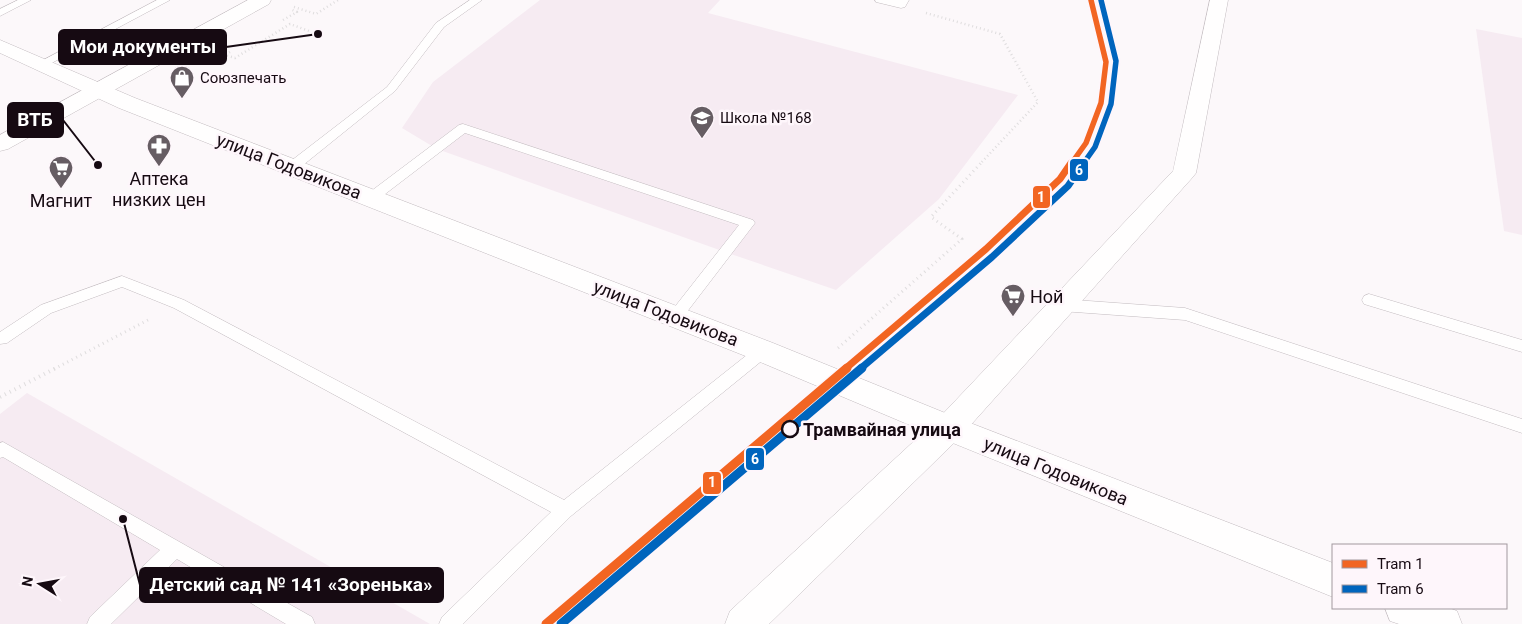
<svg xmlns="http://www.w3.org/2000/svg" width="1522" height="624" font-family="Roboto,sans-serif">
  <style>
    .built { fill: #f6ebf2 }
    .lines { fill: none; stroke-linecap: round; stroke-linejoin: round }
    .service-casing { stroke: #c3bcc0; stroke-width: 1 }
    .minor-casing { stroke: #c3bcc0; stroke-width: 1 }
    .tertiary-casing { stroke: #c3bcc0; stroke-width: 1 }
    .secondary-casing { stroke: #c3bcc0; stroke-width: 1 }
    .path-far2 { stroke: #dfddde; stroke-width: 2.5; stroke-dasharray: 1 3; stroke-linecap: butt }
    .path-far1 { stroke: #dfddde; stroke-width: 3; stroke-dasharray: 1 4; stroke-linecap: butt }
    .path { stroke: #dfddde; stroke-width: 4; stroke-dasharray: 1 4.5; stroke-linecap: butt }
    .service { fill: #fffefe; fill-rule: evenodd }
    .minor { fill: #fffefe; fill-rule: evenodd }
    .tertiary { fill: #fffefe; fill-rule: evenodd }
    .secondary { fill: #fffefe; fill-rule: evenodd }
    .tram-1-far2-casing { stroke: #fef6fb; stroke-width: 9 }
    .tram-1-far1-casing { stroke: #fef6fb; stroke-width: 11 }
    .tram-1-casing { stroke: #fef6fb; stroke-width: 12 }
    .tram-2-far2-casing { stroke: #fef6fb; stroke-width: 9 }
    .tram-2-far1-casing { stroke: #fef6fb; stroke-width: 11 }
    .tram-2-casing { stroke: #fef6fb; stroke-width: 12 }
    .tram-1-far2 { stroke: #f26522; stroke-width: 5.5 }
    .tram-1-far1 { stroke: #f26522; stroke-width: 7 }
    .tram-1 { stroke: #f26522; stroke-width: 9 }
    .tram-2-far2 { stroke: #0065bd; stroke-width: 5.5 }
    .tram-2-far1 { stroke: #0065bd; stroke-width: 7 }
    .tram-2 { stroke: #0065bd; stroke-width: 9 }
    .stop-dot { fill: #fef6fb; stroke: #160a12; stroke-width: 2.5 }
    .labels { text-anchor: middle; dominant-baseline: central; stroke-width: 5; stroke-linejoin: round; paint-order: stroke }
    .far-poi-label { font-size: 15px; fill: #160a12; stroke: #fef6fb; text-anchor: start }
    .street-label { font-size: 18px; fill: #160a12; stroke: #fef6fb }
    .poi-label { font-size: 18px; fill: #160a12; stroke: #fef6fb }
    .stop-label { font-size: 18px; font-weight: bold; fill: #160a12; stroke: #fef6fb; text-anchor: start }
    .leader { fill: none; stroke: #160a12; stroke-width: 2 }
    .callout-dot { fill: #160a12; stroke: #fef6fb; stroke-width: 2 }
    .callout { fill: #160a12; stroke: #160a12; stroke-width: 2 }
    .callout-label { font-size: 19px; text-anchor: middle; font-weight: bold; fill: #fff }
    .line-badge { stroke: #fef6fb; stroke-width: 2 }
    .badge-label { font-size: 14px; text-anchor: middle; font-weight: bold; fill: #fff }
  </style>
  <rect width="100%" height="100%" fill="#fcf8fa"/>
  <!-- built -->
  <g class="built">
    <path d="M540,0H720L708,13L1018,95L939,199L836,290L725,252L437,149L402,128L433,82Z"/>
    <path d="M1476,29L1522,38V235L1504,231Z"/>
    <path d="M27,393L430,624H0V414Z"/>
  </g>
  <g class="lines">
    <defs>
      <g id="service">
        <path d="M18,0H31L0,16V9Z"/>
        <path d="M157,0H170L46,66H38L36,64Z"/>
        <path d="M470,0H482L444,27L395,91L297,170H287L286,167L287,164L387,87L436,23Z"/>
        <path d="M875,0H909L905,7L901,8L876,2Z"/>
        <path d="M463,124L753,220L755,223L680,321L675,323L670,321L667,317L670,313L739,225L465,133L376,201H366L364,198L366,195L459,125Z"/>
        <path d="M122,276L184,300L564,500L757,347L763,345L769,347L771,351L769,355L571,516L463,624H439L442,617L551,512L174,308L122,287L51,313L7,343L0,344V332L41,305Z"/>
        <path d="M1369,294L1522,340V352L1364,304L1362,300L1364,296Z"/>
        <path d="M1061,299L1185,308L1522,419V433L1185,320L1061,311L1056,309L1054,305L1056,301Z"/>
        <path d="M3,442L312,617L315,624H286L177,559L111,624H87L90,617L160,550L3,457L0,458V443Z"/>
      </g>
      <path id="minor" d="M1210,0H1228L1196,173L1192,178L960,437L769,624H725L730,611L938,419L1173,171Z"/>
      <g id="tertiary">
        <path d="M0,40L135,98L773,343L960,419L1333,563V597L938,437L753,359L119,108L0,53Z"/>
        <path d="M1385,608H1449L1457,611L1462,624H1399L1390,621Z"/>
      </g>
      <path id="secondary" d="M248,0H271L269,4L8,149L0,151V135Z"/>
    </defs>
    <!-- service casing -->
    <use href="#service" class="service-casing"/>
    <!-- minor casing -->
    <use href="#minor" class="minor-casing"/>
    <!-- tertiary casing -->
    <use href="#tertiary" class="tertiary-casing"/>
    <!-- secondary casing -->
    <use href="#secondary" class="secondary-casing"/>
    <!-- path-far2 -->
    <g class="path-far2">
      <path d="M294,7L316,14L338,0"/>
      <path d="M926,13L1000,34L1038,102L980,164"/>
      <path d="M283,20L297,12L290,9"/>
      <path d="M230,52L225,55L235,58L290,24L309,31"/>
    </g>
    <!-- path-far1 -->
    <g class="path-far1">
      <path d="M838,348L962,239L931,217L981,163"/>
      <path d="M54,369L148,320"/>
    </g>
    <!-- path -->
    <path class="path" d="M0,397L56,368"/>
    <!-- service -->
    <use href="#service" class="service"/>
    <!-- minor -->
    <use href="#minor" class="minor"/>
    <!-- tertiary -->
    <use href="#tertiary" class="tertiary"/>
    <!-- secondary -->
    <use href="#secondary" class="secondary"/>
    <defs>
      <path id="tram-1-far2" d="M1071,164L1086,143L1101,103L1106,62L1091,0"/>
      <path id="tram-1-far1" d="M845,369L986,249L1060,179L1071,163"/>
      <path id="tram-1" d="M546,624L847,368"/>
      <path id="tram-2-far2" d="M1083,164L1095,147L1111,104L1116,61L1101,0"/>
      <path id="tram-2-far1" d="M860,369L992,257L1068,186L1084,163"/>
      <path id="tram-2" d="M561,624L862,368"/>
    </defs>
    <!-- tram-1-far2 casing -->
    <use href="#tram-1-far2" class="tram-1-far2-casing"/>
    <!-- tram-1-far1 casing -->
    <use href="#tram-1-far1" class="tram-1-far1-casing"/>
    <!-- tram-1 casing -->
    <use href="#tram-1" class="tram-1-casing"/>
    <!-- tram-2-far2 casing -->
    <use href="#tram-2-far2" class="tram-2-far2-casing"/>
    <!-- tram-2-far1 casing -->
    <use href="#tram-2-far1" class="tram-2-far1-casing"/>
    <!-- tram-2 casing -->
    <use href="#tram-2" class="tram-2-casing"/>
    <!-- tram-1-far2 -->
    <use href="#tram-1-far2" class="tram-1-far2"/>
    <!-- tram-1-far1 -->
    <use href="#tram-1-far1" class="tram-1-far1"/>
    <!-- tram-1 -->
    <use href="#tram-1" class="tram-1"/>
    <!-- tram-2-far2 -->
    <use href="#tram-2-far2" class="tram-2-far2"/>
    <!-- tram-2-far1 -->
    <use href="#tram-2-far1" class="tram-2-far1"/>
    <!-- tram-2 -->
    <use href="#tram-2" class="tram-2"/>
  </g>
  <!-- icons -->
  <defs>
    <symbol id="shop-pin" viewBox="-11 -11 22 30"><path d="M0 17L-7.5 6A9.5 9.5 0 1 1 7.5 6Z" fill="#665d63" stroke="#fef6fb"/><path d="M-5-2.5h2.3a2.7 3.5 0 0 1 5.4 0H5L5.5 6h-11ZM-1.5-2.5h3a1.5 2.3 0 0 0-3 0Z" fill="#fff"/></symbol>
    <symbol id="school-pin" viewBox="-11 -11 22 30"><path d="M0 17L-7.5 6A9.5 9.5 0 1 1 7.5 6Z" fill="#665d63" stroke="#fef6fb"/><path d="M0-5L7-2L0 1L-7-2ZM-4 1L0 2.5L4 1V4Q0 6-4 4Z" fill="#fff"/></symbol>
    <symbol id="pharmacy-pin" viewBox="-11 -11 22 30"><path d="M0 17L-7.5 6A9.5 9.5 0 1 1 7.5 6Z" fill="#665d63" stroke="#fef6fb"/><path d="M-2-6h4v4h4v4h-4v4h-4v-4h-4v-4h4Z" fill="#fff"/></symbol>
    <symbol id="supermarket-pin" viewBox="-11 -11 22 30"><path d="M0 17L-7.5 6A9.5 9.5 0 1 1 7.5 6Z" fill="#665d63" stroke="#fef6fb"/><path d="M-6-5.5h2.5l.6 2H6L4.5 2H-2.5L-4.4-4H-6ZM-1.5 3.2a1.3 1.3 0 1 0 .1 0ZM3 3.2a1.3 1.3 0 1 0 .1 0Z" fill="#fff"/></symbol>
  </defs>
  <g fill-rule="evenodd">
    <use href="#shop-pin" x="168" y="64" width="28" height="38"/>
    <use href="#school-pin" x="688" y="104" width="28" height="38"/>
    <use href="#pharmacy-pin" x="145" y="132" width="28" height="38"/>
    <use href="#supermarket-pin" x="47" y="154" width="28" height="38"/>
    <use href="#supermarket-pin" x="999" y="282" width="28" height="38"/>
  </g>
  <!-- markers -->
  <circle class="stop-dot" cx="790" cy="429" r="8"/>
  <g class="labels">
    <!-- far-poi labels -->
    <g class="far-poi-label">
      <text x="200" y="78">Союзпечать</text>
      <text x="720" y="118">Школа №168</text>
    </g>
    <!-- street labels -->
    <g class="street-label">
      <text transform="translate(289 166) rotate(21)">улица Годовикова</text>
      <text transform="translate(666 313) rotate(21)">улица Годовикова</text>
      <text transform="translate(1056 471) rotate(22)">улица Годовикова</text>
    </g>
    <!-- poi labels -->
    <g class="poi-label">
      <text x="159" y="178">Аптека<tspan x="159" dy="21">низких цен</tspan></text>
      <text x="61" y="200">Магнит</text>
      <text x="1030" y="296" text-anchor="start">Ной</text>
    </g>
    <!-- stop labels -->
    <g class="stop-label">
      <text x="803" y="429">Трамвайная улица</text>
    </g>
  </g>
  <!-- callouts -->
  <path class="leader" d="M318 34L226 47M98 165L63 120M123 519L140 585"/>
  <g class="callout-dot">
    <circle cx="318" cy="34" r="5"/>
    <circle cx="98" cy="165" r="5"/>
    <circle cx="123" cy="519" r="5"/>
  </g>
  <g class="callout">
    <rect x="59" y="30" width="167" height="34" rx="5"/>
    <rect x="8" y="103" width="55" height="34" rx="5"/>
    <rect x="140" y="568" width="303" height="34" rx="5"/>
  </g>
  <g class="callout-label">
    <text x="143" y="53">Мои документы</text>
    <text x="35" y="126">ВТБ</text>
    <text x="291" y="591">Детский сад № 141 «Зоренька»</text>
  </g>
  <g class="line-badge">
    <rect x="1069" y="158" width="20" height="24" rx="5" fill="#0065bd"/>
    <rect x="1032" y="185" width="19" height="24" rx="5" fill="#f26522"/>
    <rect x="745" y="447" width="20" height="24" rx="5" fill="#0065bd"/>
    <rect x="702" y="471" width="20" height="24" rx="5" fill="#f26522"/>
  </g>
  <g class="badge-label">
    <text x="1079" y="175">6</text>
    <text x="1041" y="202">1</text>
    <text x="755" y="464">6</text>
    <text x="712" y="487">1</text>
  </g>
  <!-- legend -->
  <rect x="1332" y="544" width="175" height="65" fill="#fef6fb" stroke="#a1989e"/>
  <rect x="1342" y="560" width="25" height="8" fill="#f26522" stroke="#a1989e"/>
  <text x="1377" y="569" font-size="15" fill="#160a12">Tram 1</text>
  <rect x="1342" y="585" width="25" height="8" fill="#0065bd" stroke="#a1989e"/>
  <text x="1377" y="594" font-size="15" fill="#160a12">Tram 6</text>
  <!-- north arrow -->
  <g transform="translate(40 584) rotate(281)" stroke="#fef6fb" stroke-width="4" paint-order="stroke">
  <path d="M0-4L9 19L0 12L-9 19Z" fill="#160a12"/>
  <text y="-8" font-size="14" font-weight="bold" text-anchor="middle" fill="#160a12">N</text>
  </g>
</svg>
